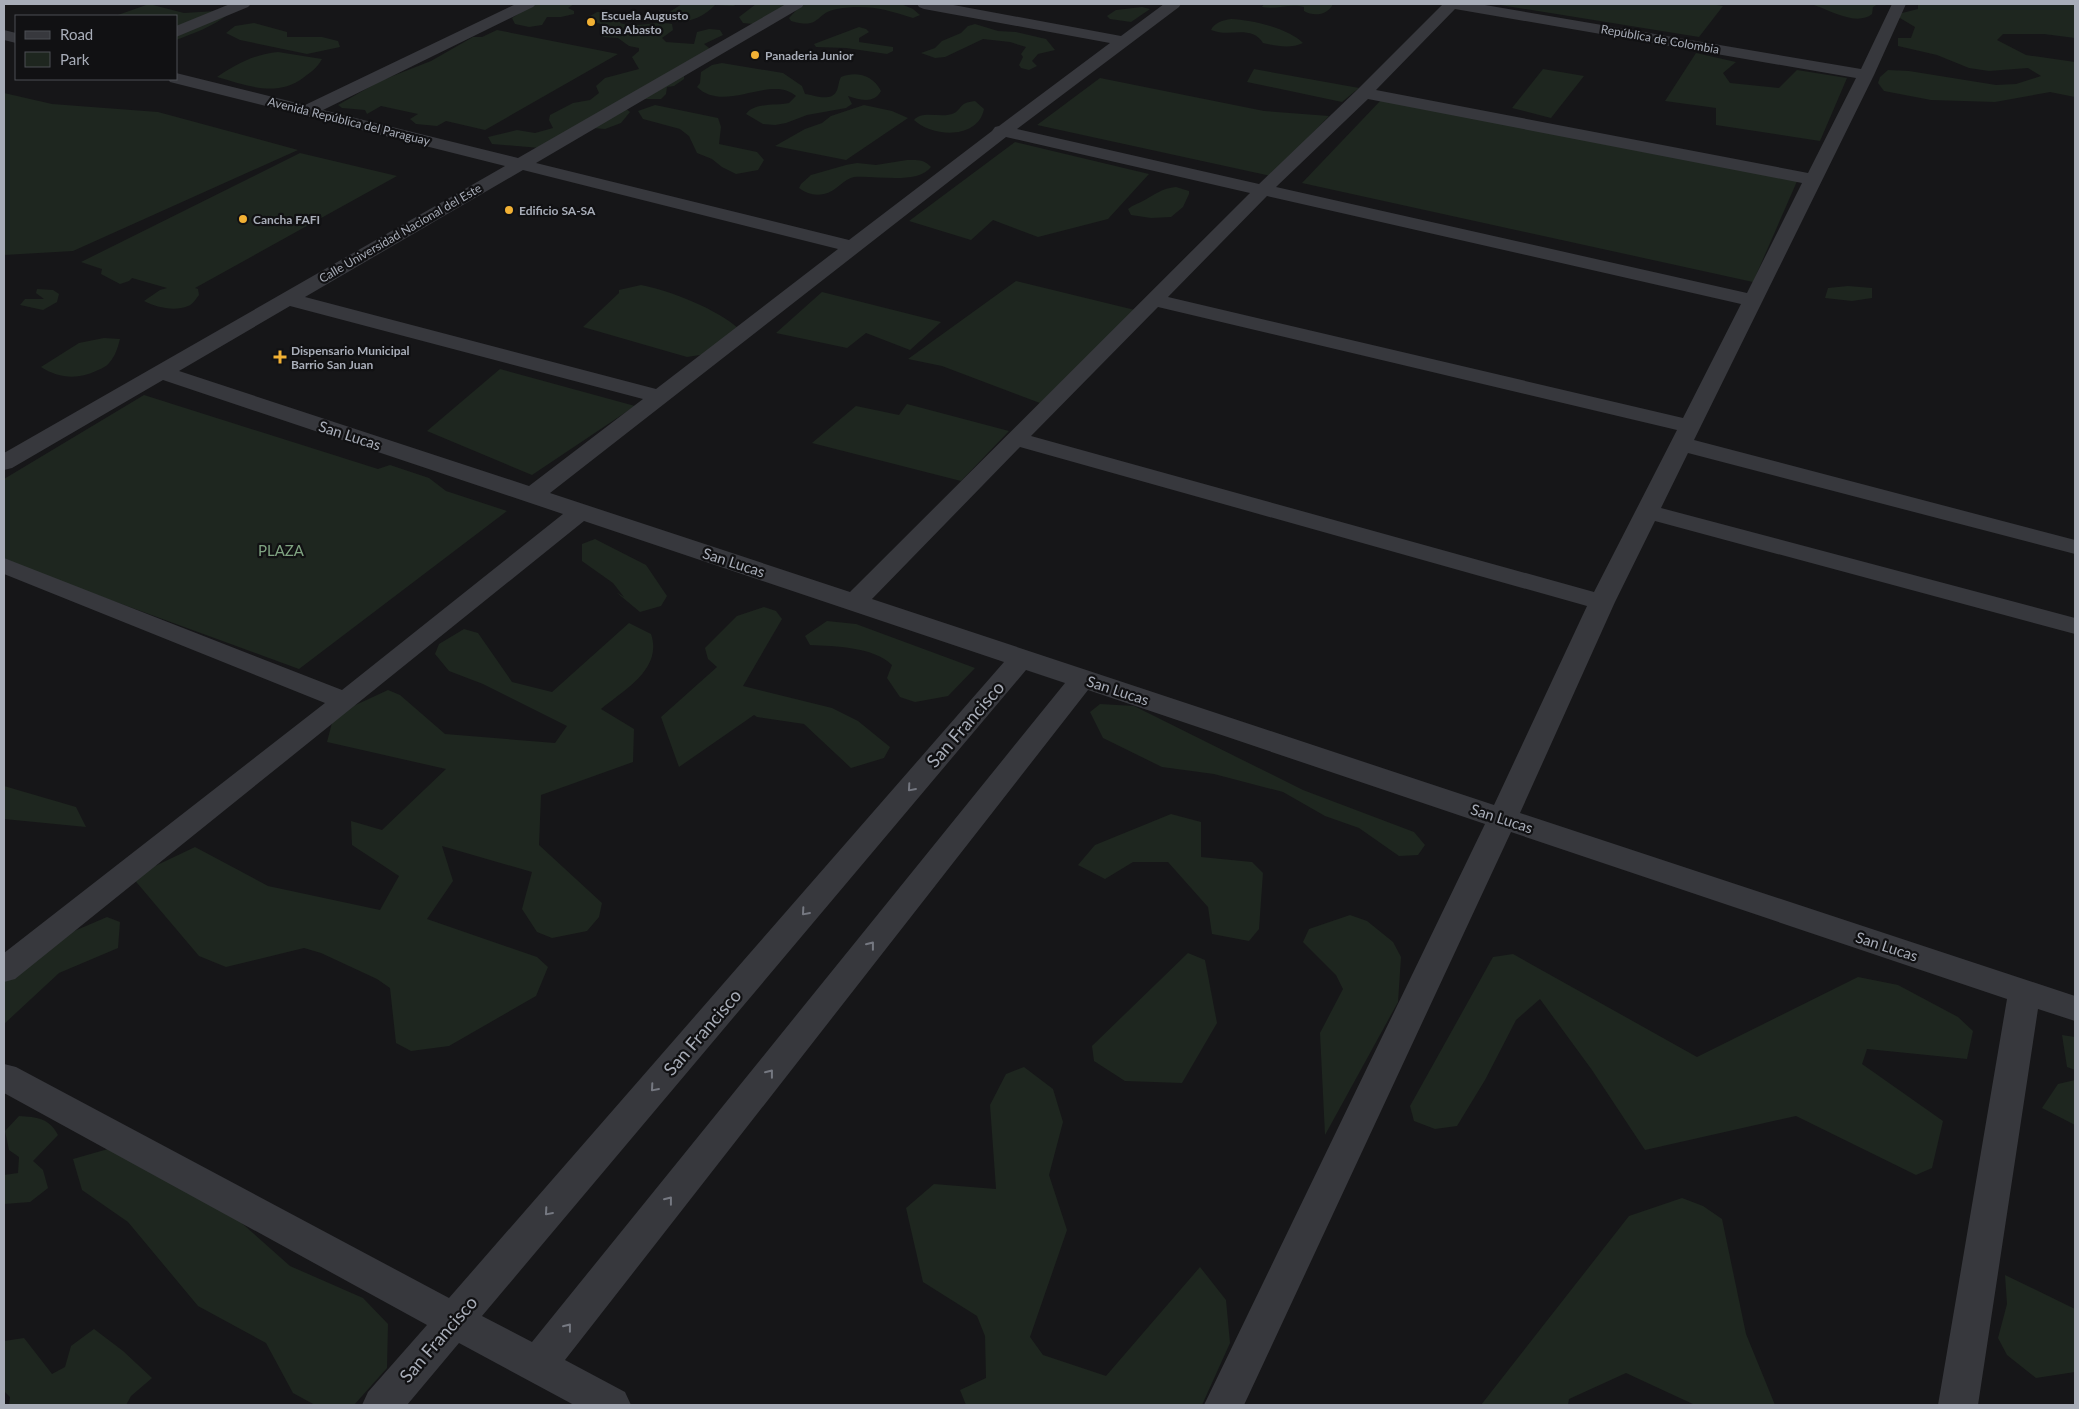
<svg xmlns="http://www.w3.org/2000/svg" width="2079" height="1409" font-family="Lato,sans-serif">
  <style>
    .green { fill: #1e261f }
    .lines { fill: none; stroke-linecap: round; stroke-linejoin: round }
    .minor { fill: #37383d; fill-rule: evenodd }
    .oneway { stroke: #757881 }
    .poi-dot { fill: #f2b134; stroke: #111113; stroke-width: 2 }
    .labels { text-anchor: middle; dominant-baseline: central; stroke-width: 4.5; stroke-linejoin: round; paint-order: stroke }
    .far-poi-label { font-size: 12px; font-weight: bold; fill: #a8adb8; stroke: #111113; text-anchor: start }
    .far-street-label { font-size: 12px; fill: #a8adb8; stroke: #111113 }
    .street-label { font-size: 15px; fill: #a8adb8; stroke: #111113 }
    .park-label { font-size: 15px; fill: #7fa381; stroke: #111113 }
    .near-street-label { font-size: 18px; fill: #a8adb8; stroke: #111113 }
  </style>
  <rect width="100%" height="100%" fill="#161618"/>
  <!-- green -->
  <g class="green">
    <path d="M149,4L184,13L216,11L227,15C212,27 194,33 176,40V16H115Z"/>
    <path d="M534,4H574L568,8L574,11V14L561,17H547L542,25L529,27L515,24L512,18Z"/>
    <path d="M682,4H738L733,6L715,5C701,20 679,27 660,18Z"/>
    <path d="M756,4H800L754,24L743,23L739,17Z"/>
    <path d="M802,4H901L913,9L920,15L913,18C885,9 867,4 837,9C814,13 822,30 791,21L789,18Z"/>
    <path d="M1264,4H1333C1328,15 1314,17 1304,11V7C1290,3 1277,10 1262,7Z"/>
    <path d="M1494,4H1710L1723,6L1699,37Z"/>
    <path d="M1811,4H1878L1873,7L1872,14C1856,27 1828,9 1811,4Z"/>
    <path d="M1918,4H2075V38L2044,34H2003L1997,40L2026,55L2075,62V97L2050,92L1995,102L1931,100L1884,91L1878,83L1880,77L1888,70L1909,71L1996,85L2016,84L2041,76L2028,68L1989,71L1969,68L1937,55L1898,46V38H1911L1915,27L1900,18L1898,14L1918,9Z"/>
    <path d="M1142,7L1150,9L1131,22L1110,19L1107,16L1116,10Z"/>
    <path d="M597,12H623L627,15L620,23C638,29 654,20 672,24L673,30L662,38L666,42L694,44L697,32L709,29L720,30L723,35L704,44L709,48L706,61L684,73V79L674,86L667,87L666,94L661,99H638L625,108L630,112L621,123L605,129L593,128L540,148L492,144L488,137L517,130L535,133L553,128L549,120L550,115L573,103L590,100L599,93L596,86L605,78L639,69L632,57L639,51V48L629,46L618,38L603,37L600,32L607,26L585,19Z"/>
    <path d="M1231,19C1252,20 1288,28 1303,43C1291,49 1275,46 1263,43C1251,24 1230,38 1211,30C1214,23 1223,20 1231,19Z"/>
    <path d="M254,23L287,32V37H322L338,41L340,47L307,54L240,40L226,33L235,26Z"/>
    <path d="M975,24L998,31L1016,32L1046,39L1055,50L1038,54L1032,61L1037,66L1029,70L1021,68L1019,65L1023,57L1021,54L1026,47L1010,42L983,39L945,57L935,58L921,53L935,48L942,41L961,33L968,26Z"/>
    <path d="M859,27L866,29L869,32L859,38V42L893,47V51L887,54L846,48L816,47L814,44Z"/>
    <path d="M497,30L618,54L485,130L446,121L437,126L416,124L410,119L418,114L381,106L367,114L365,110L342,108L338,105L380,81L431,61L473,37H482Z"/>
    <path d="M278,52L322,59C317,68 311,72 303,78C276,98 246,85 217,77C236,64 255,54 278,52Z"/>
    <path d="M1696,53L1736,62L1723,73L1730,83L1779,88L1797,70L1847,78L1820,141L1716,125V108L1665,101Z"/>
    <path d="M722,63L783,73L802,86L805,94C814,95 830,102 836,92C839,87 838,82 841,77C856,71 873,75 881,91C874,104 860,100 848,96L852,104L846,108L807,115L786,123L775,125L763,124L746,114C755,102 776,106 789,103L796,96C770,74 725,114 697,87L700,83L701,72L712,65Z"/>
    <path d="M1254,69L1359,88L1342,102L1247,82Z"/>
    <path d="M1543,69L1584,76L1551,118L1512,108Z"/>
    <path d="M1100,78L1264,111L1329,116L1271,176L1037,125Z"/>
    <path d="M4,93L52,104L158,112L298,150L73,251L4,255Z"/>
    <path d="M1382,99L1798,179L1753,282L1302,183Z"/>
    <path d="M975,101L984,109C978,140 932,137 914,120C922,110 940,118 952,114C963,110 957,103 975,101Z"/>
    <path d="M655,105L718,118L721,127L719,144L757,152L764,160L758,170L736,174L722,167L712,159L697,153L689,136L680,129L643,119L638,111Z"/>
    <path d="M864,105L892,111L908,118L846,160L775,146L805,129L822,123L831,116Z"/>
    <path d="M1015,142L1149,174L1108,219L1038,237L993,220L971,240L909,221Z"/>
    <path d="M300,153L397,176L195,288L198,289L199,295C196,299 192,305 188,306C174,312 156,307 144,301L160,290L167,288L132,278L129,281L120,284L101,274L102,269L81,262Z"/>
    <path d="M907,160C917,160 924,159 931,167C917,185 876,175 854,177C843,179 836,192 824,194C815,196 807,194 799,188L801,184L811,175L846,165L857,163L876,165Z"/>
    <path d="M1176,187L1189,191V194L1183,207L1171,217L1151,218L1131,215L1128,209C1133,205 1137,204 1143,201C1154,195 1162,188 1176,187Z"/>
    <path d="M1016,281L1139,311L1040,403L942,366L908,359Z"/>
    <path d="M641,285C671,291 717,309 739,329L713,353L687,357L583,327L619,293V290Z"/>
    <path d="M1848,286L1872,288V298L1852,301L1825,298L1828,288Z"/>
    <path d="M37,289L53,290L59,294L57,302L43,310L20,305L25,299H44L36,293Z"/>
    <path d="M822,292L941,322L910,350L866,333L847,348L776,333Z"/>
    <path d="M104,338L120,339C118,347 115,357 109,363C106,367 100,369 96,371C77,380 58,378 41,367L79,343Z"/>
    <path d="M500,369L635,406L532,475L427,431Z"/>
    <path d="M144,395L378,469L390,465L429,478L446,491L507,511L299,669L4,561V479Z"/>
    <path d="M907,404L1009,431L961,481L812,443L856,406L899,415Z"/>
    <path d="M595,539L646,565L667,596L661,606L640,612L616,592L624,597L613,583L582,561V544Z"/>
    <path d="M764,607L776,611L782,619L743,686L832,708L858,721L890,747L884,758L851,768L804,724L757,717L754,715L679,767L661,717L717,667L708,659L705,648L737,616Z"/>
    <path d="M827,621L856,624L975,668L948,696L915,702L900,697L887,678L892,665C874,647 835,646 810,645L805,636Z"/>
    <path d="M629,623L651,634C663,669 624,690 601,709L634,729L633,762L541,795L539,845L602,903L599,917L587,931L552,938L537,932L522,909L532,872L442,846L453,881L427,919L537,957L548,967L536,996L449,1046L411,1051L396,1043L390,988L377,979L321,953L304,948L226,967L199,956L132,877L195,847L268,886L380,910L399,876L352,845L351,821L382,830L446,769L327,742L334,715L388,690L400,695L445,734L555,743L567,726L483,684L449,671L435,654L439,644L464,629L478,633L512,682L552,692Z"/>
    <path d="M1100,704L1134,706L1303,790L1414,832L1425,845L1418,855L1399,856L1359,828L1325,816L1283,792L1214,774L1162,767L1103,738L1090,712Z"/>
    <path d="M4,786L76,807L86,827L4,819Z"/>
    <path d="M1171,814L1201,822V857L1252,862L1263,873L1259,929L1249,941L1212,934L1208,907L1168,862H1133L1105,879L1078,865L1095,845Z"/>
    <path d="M1350,915L1367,921L1393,942L1401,957L1398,1002L1325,1135L1320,1033L1343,989L1336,975L1303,942L1309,929Z"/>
    <path d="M107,917L120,922L118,948L59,973L4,1024V979L51,941Z"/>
    <path d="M1188,953L1205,960L1217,1023L1182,1083L1125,1081L1094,1061L1092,1046Z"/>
    <path d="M1513,954L1697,1057L1858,977L1898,985L1958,1017L1973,1031L1967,1059L1867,1049L1862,1064L1943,1121L1932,1168L1916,1175L1796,1116L1645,1150L1592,1070L1540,999L1516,1020L1485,1080L1457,1126L1435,1129L1414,1121L1410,1106L1493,957Z"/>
    <path d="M2062,1035L2075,1037V1070L2067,1067Z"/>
    <path d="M1024,1067L1053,1089L1063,1122L1049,1175L1067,1230L1030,1337L1043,1355L1106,1376L1200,1267L1226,1300L1230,1343L1202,1405H966L960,1390L986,1378L985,1336L977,1316L923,1282L906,1208L934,1184L996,1189L990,1105L1006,1074Z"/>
    <path d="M2075,1080V1125L2042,1108L2058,1084Z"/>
    <path d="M19,1116C37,1117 49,1118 58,1135L33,1161L43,1170L48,1188L30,1202L4,1204V1175L18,1173L19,1157L9,1150L5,1131Z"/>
    <path d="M115,1147L198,1184L290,1266L363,1298L388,1324L387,1368L354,1405H315L293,1393L266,1343L198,1306L128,1222L82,1190L73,1159Z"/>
    <path d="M1682,1198L1703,1206L1722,1219L1746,1334L1775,1405H1695L1626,1373L1569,1399L1568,1405H1481L1629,1216Z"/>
    <path d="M2005,1275L2075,1309V1372L2036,1378L2007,1355L1998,1338L2007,1304Z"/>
    <path d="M94,1329L123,1351L152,1378L131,1396L126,1405H9L10,1397L4,1391V1341L24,1338L52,1374L65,1367L71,1346Z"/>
  </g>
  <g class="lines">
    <!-- minor -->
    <g class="minor">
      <path d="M230,4H251L248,7L176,37V26Z"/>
      <path d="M516,4H536L533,7L323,110L518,158L786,4H804L802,7L536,163L849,240L992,131L995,127L999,126L1110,43L924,9L919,7L917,4H948L1121,36L1164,4H1181L1179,7L1017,129L1259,184L1358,89L1443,4H1479L1861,69L1892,4H1906L1874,75L1694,440L2075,540V554L1688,453L1661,508L2075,618V634L1655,521L1615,602L1520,813L2075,996V1021L2038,1009L1978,1405H1938L2007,999L1511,832L1244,1405H1204L1485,824L1088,690L565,1360L625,1392L631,1405H574L459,1343L407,1405H362L368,1392L427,1325L4,1093V1064L16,1067L449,1298L1004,662L584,521L15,979L4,982V953L325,703L4,574V558L342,690L563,514L163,380L12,468L4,470V453L505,166L170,82L168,79H176V73L305,105ZM1455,9L1856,78L1808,173L1376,90ZM1368,99L1802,183L1747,293L1276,187ZM1006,137L1250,193L850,592L550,493ZM523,170L838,249L656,389L305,297ZM1267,196L1741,304L1683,418L1168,297ZM290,306L643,399L529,486L179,371ZM1158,307L1677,430L1594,592L1031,436ZM1020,447L1587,606L1494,805L872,599ZM1026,670L1065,683L532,1342L482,1316Z"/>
      <path d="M4,30L16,33V43L4,40Z"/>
    </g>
  </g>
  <!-- one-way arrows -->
  <defs><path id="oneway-chevron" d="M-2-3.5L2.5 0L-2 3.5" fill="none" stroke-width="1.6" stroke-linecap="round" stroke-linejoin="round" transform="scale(1.25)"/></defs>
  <g class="oneway">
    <use href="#oneway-chevron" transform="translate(911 788) rotate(131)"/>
    <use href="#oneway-chevron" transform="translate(805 912) rotate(131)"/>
    <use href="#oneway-chevron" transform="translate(871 945) rotate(-52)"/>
    <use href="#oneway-chevron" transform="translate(770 1073) rotate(-52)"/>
    <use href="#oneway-chevron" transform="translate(654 1088) rotate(131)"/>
    <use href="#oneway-chevron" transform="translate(669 1200) rotate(-52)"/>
    <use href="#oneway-chevron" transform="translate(548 1212) rotate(131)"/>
    <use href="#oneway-chevron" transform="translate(568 1327) rotate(-52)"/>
  </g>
  <!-- markers -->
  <g class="poi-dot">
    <circle cx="591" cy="22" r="5"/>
    <circle cx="755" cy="55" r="5"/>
    <circle cx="509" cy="210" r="5"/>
    <circle cx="243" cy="219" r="5"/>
    <path d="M277.5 349.5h5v5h5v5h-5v5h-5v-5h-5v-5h5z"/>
  </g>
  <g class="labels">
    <!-- far-poi labels -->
    <g class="far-poi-label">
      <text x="601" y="15">Escuela Augusto<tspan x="601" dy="14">Roa Abasto</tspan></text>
      <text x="765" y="55">Panaderia Junior</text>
      <text x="519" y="210">Edificio SA-SA</text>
      <text x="253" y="219">Cancha FAFI</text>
      <text x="291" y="350">Dispensario Municipal<tspan x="291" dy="14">Barrio San Juan</tspan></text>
    </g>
    <!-- far-street labels -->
    <g class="far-street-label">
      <text transform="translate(1660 39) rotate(10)">República de Colombia</text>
      <text transform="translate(349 121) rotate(14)">Avenida República del Paraguay</text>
      <text transform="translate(400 233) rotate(-30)">Calle Universidad Nacional del Este</text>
    </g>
    <!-- street labels -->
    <g class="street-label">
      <text transform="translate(350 435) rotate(18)">San Lucas</text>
      <text transform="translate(734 562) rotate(18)">San Lucas</text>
      <text transform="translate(1118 690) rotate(18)">San Lucas</text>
      <text transform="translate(1502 818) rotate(18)">San Lucas</text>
      <text transform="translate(1887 946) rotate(18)">San Lucas</text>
    </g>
    <!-- park labels -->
    <g class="park-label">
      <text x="281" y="550">PLAZA</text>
    </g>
    <!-- near-street labels -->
    <g class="near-street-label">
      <text transform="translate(965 724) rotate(-49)">San Francisco</text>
      <text transform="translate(702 1032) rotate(-49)">San Francisco</text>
      <text transform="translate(438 1339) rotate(-49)">San Francisco</text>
    </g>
  </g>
  <!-- border -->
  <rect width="2079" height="1409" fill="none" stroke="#a8adb8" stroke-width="10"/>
  <!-- legend -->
  <rect x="15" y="15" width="162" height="65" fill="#111113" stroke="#4d4f55"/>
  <rect x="25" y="31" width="25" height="8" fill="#37383d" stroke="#4d4f55"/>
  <text x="60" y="40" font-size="15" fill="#a8adb8">Road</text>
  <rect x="25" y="52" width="25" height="15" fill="#1e261f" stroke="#4d4f55"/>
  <text x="60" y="65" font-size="15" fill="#a8adb8">Park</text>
</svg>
